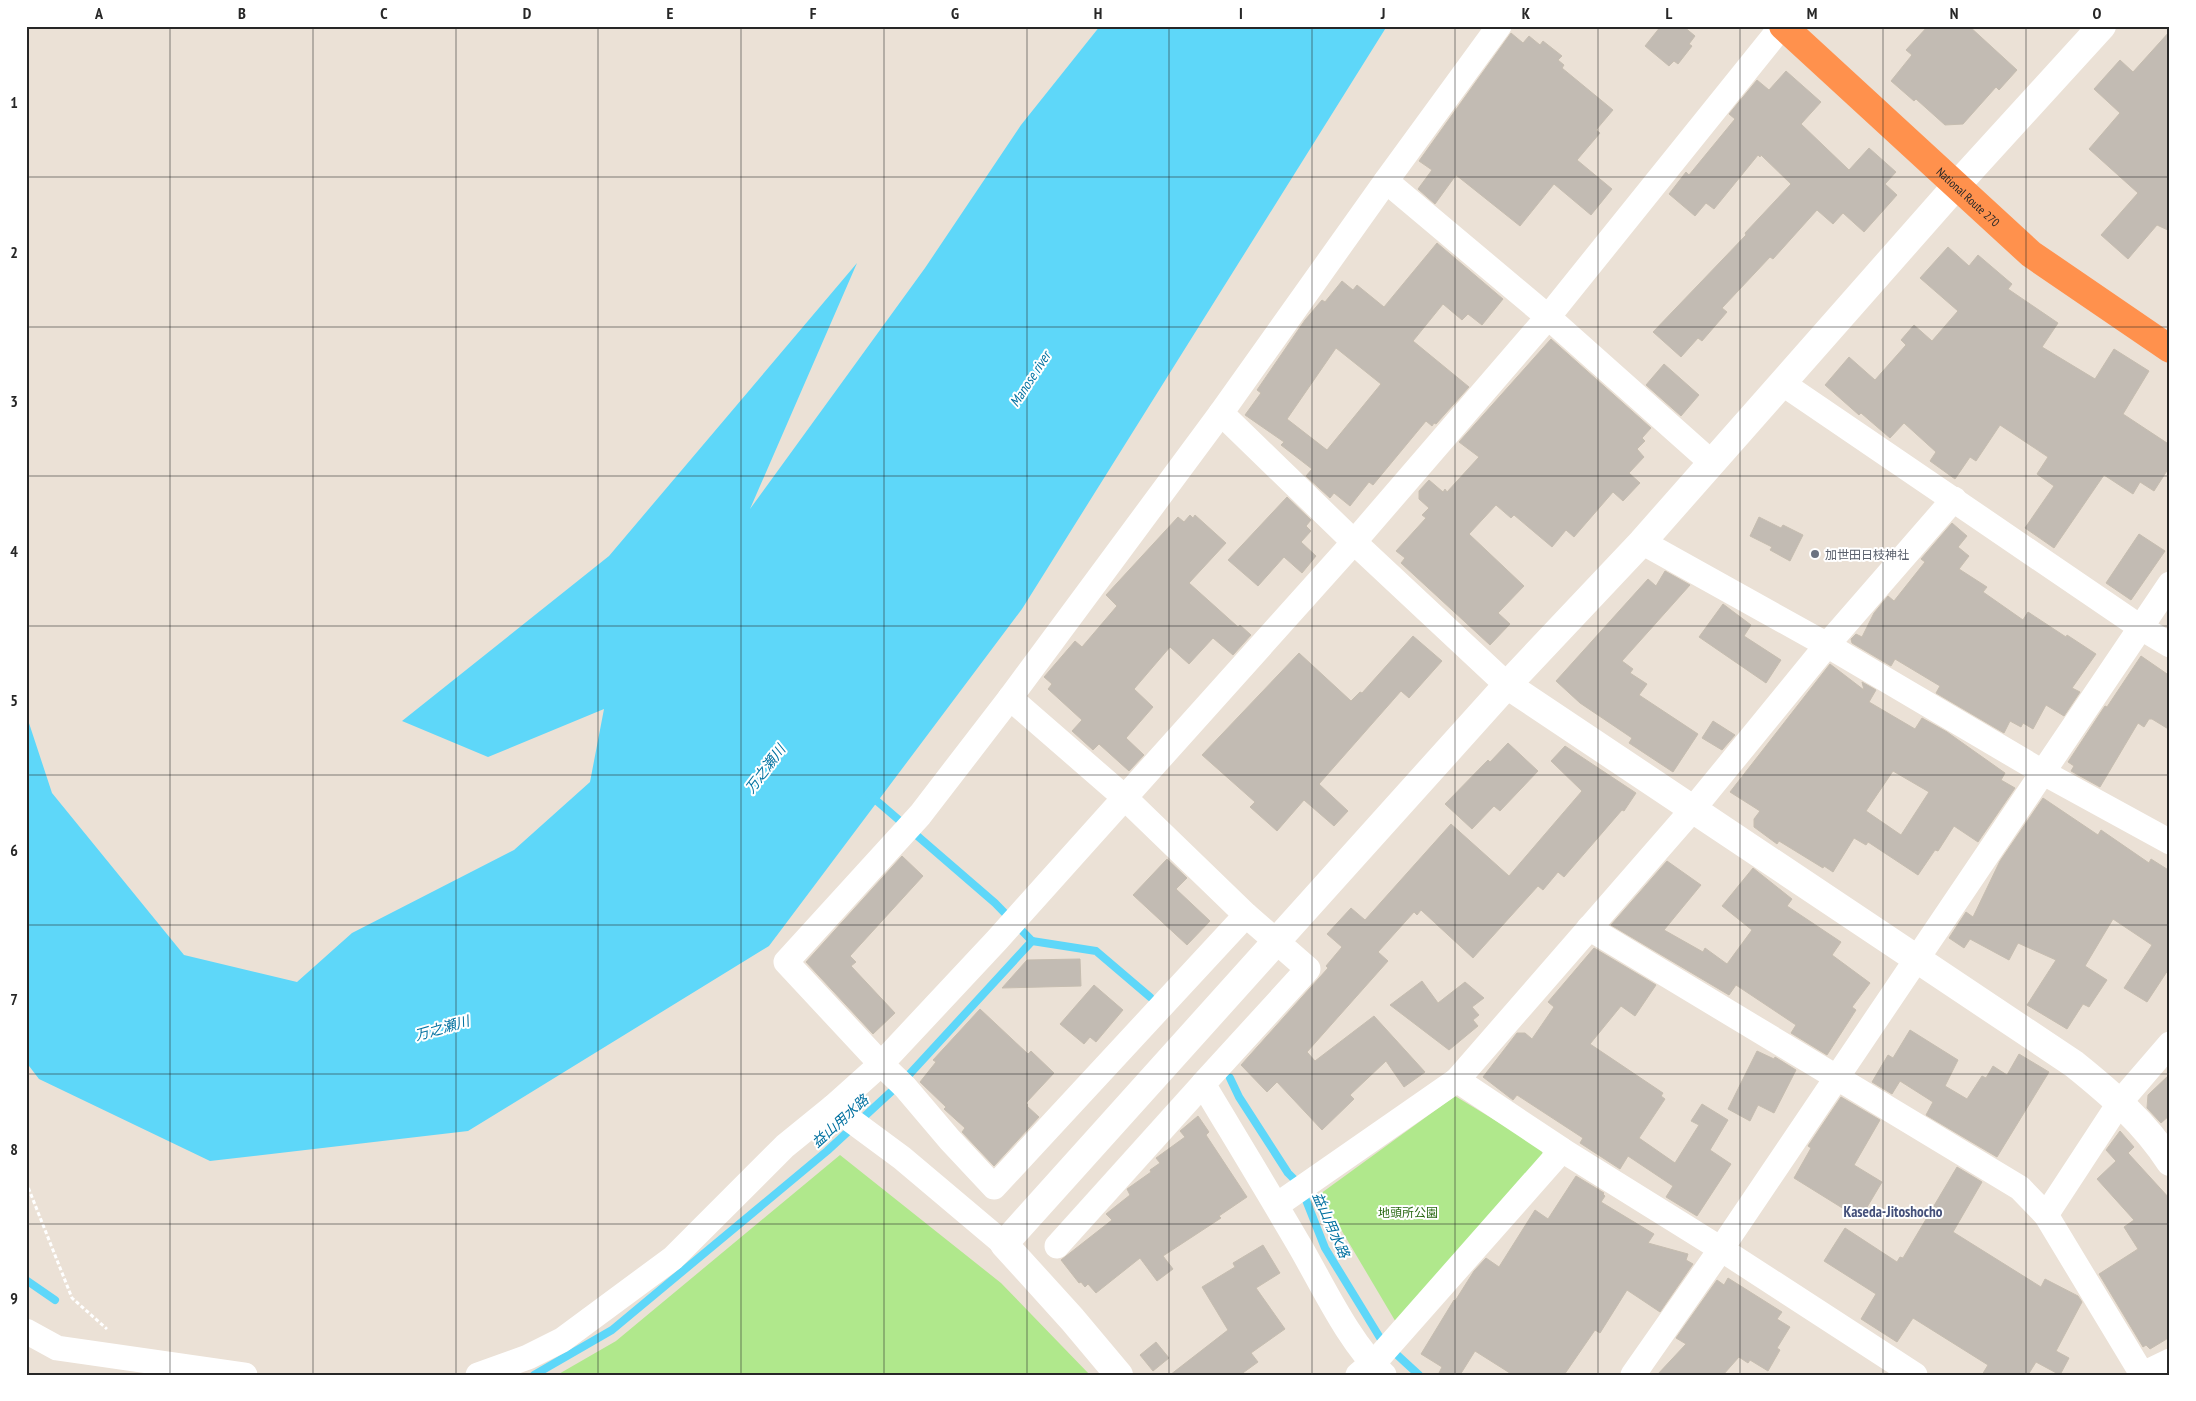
<svg xmlns="http://www.w3.org/2000/svg" width="2196" height="1401" font-family="'PT Sans Narrow','Noto Sans JP',sans-serif">
  <style>
    .green { fill: #b0e88c }
    .water { fill: #5ed7f9 }
    .lines { fill: none; stroke-linecap: round; stroke-linejoin: round }
    .stream { stroke: #5ed7f9; stroke-width: 8 }
    .building { fill: #c2bbb3; stroke: #c6bdb0; fill-rule: evenodd }
    .path { stroke: #fff; stroke-width: 3; stroke-dasharray: 4 2.5; stroke-linecap: butt }
    .street { stroke: #fff; stroke-width: 25 }
    .secondary { stroke: #fff; stroke-width: 28 }
    .highway { stroke: #ff914d; stroke-width: 28 }
    .grid { fill: none; stroke: #272727; stroke-width: 1; stroke-opacity: 0.55 }
    .worship-dot { fill: #6b7280; stroke: #fff; stroke-width: 2 }
    .labels { text-anchor: middle; dominant-baseline: central; stroke-width: 4; stroke-linejoin: round; paint-order: stroke }
    .street-label { font-size: 12px; fill: #272727; stroke: #fff }
    .worship-label { font-size: 12px; fill: #5b616d; stroke: #fff; text-anchor: start }
    .park-label { font-size: 12px; fill: #286813; stroke: #fff }
    .water-label { font-size: 14px; font-style: italic; fill: #0271a0; stroke: #fff }
    .quarter-label { font-size: 15px; font-weight: bold; fill: #44507a; stroke: #fff }
    .neatline { fill: none; stroke: #272727; stroke-width: 2 }
    .grid-label { font-size: 16px; text-anchor: middle; font-weight: bold; fill: #272727 }
  </style>
  <rect width="100%" height="100%" fill="#ebe1d6"/>
  <!-- green -->
  <g class="green">
    <path d="M1455,1096L1541,1148L1544,1159L1397,1324L1320,1194Z"/>
    <path d="M840,1155L1001,1283L1090,1375H723L714,1373L710,1375H557L616,1341Z"/>
  </g>
  <!-- water -->
  <path class="water" d="M1100,26H1387L1022,609L769,946L468,1131L210,1161L39,1079L26,1062V714L52,793L184,955L297,982L352,933L514,850L590,782L604,709L488,757L402,721L609,556L857,263L750,509L925,268L1021,125Z"/>
  <g class="lines">
    <!-- stream -->
    <g class="stream">
      <path d="M870,795L995,903L1032,941"/>
      <path d="M1032,941L1096,951L1150,997"/>
      <path d="M1230,1078L1239,1097L1288,1173L1300,1185L1325,1248L1382,1341L1419,1375"/>
      <path d="M26,1280L55,1300"/>
      <path d="M534,1375L612,1330L827,1151L906,1078L1032,941"/>
    </g>
  </g>
  <!-- building -->
  <g class="building">
    <path d="M1661,26H1683L1695,36L1689,44L1692,46L1678,64L1674,61L1669,66L1645,46Z"/>
    <path d="M1928,26H1969L2017,70L1999,90L1996,87L1963,124L1945,125L1916,99L1914,101L1891,81L1912,55L1906,50Z"/>
    <path d="M2170,31V231L2157,225L2128,259L2101,235L2138,193L2089,149L2120,113L2094,89L2120,60L2133,72Z"/>
    <path d="M1511,33L1523,43L1529,36L1540,45L1543,41L1562,56L1558,60L1564,65L1562,68L1613,110L1596,130L1600,133L1577,160L1612,189L1591,215L1554,184L1520,226L1456,175L1435,204L1418,189L1432,170L1419,161Z"/>
    <path d="M1786,71L1821,102L1801,124L1849,170L1869,148L1896,172L1885,184L1897,195L1864,232L1843,213L1833,224L1817,210L1773,259L1770,257L1722,308L1727,312L1702,341L1698,338L1681,357L1653,332L1746,235L1745,233L1791,184L1761,155L1760,157L1758,155L1714,209L1706,203L1695,216L1669,194L1686,172L1689,175L1735,119L1729,114L1757,80L1769,90Z"/>
    <path d="M1437,243L1503,299L1482,325L1468,314L1462,320L1443,304L1413,341L1469,387L1436,424L1434,423L1432,426L1426,421L1373,485L1369,482L1350,506L1334,493L1330,498L1306,476L1312,469L1281,445L1284,442L1245,415L1261,393L1257,390L1305,320L1322,300L1325,302L1342,281L1353,290L1357,285L1384,307ZM1336,348L1381,384L1327,450L1287,419Z"/>
    <path d="M1948,247L1969,266L1978,255L2012,284L2008,289L2058,323L2042,347L2095,379L2114,349L2149,371L2123,414L2170,445V466L2154,491L2140,482L2133,494L2104,475L2054,548L2025,528L2054,486L2037,474L2048,457L2000,425L1976,461L1970,457L1955,479L1930,461L1936,452L1904,423L1890,438L1861,413L1859,415L1825,385L1849,357L1875,380L1906,345L1901,340L1914,325L1932,341L1958,311L1920,278Z"/>
    <path d="M1551,339L1651,428L1642,438L1645,441L1637,449L1644,457L1629,473L1640,483L1623,501L1613,492L1574,537L1566,530L1552,547L1514,515L1511,518L1496,505L1469,534L1524,586L1498,613L1510,624L1490,645L1401,563L1405,558L1396,551L1426,518L1422,515L1429,508L1419,499V491L1429,480L1443,492L1445,489L1447,492L1479,457L1459,442Z"/>
    <path d="M1664,364L1699,395L1681,416L1646,385Z"/>
    <path d="M1287,497L1311,520L1306,526L1311,531L1301,542L1316,556L1302,573L1284,557L1258,586L1228,560Z"/>
    <path d="M1190,515L1193,518L1195,515L1226,543L1189,583L1238,627L1240,625L1251,635L1233,655L1213,638L1189,664L1170,647L1134,689L1153,707L1126,738L1144,755L1129,771L1099,744L1093,750L1072,731L1082,720L1048,689L1052,684L1044,677L1075,641L1082,647L1117,606L1106,595L1178,517L1184,522Z"/>
    <path d="M1759,517L1781,528L1783,525L1803,535L1790,561L1770,550L1772,547L1750,536Z"/>
    <path d="M1952,523L1967,536L1958,547L1969,556L1959,569L1987,587L1983,592L2023,620L2028,612L2066,637L2067,635L2096,654L2072,688L2080,692L2064,716L2046,705L2033,729L2023,723L2021,727L2010,721L2004,733L1936,693L1940,686L1895,659L1891,666L1852,643L1851,639L1856,634L1862,637L1874,613L1888,596L1894,601L1925,562L1921,559Z"/>
    <path d="M2139,534L2165,551L2131,600L2106,583Z"/>
    <path d="M1665,571L1690,585L1622,661L1633,669L1630,673L1647,684L1639,695L1698,734L1673,772L1629,743L1632,738L1580,703L1556,681L1648,579L1656,586Z"/>
    <path d="M1723,604L1751,625L1744,636L1781,660L1766,683L1699,637Z"/>
    <path d="M1413,636L1442,661L1409,698L1401,691L1319,784L1348,811L1334,826L1304,800L1277,831L1250,807L1255,802L1202,755L1299,653L1351,701L1360,692L1362,693Z"/>
    <path d="M2141,656L2170,676V730L2152,719H2149L2144,727L2138,723L2100,787L2071,771L2074,766L2068,762L2105,706L2107,707Z"/>
    <path d="M1830,664L1864,690L1862,682L1876,690L1869,702L1915,729L1922,718L1947,732L2005,773L2001,780L2015,788L1978,842L1954,826L1938,851L1935,850L1918,875L1868,842L1866,845L1854,838L1833,872L1824,866L1823,868L1779,841L1777,844L1754,827V819L1760,811L1730,792ZM1893,771L1929,792L1901,835L1866,811Z"/>
    <path d="M1713,721L1735,735L1722,750L1702,738Z"/>
    <path d="M1508,743L1538,771L1500,811L1494,806L1472,829L1445,804L1488,760L1490,762Z"/>
    <path d="M1565,746L1636,793L1624,811L1622,810L1564,877L1558,872L1543,890L1538,886L1473,958L1421,910L1417,915L1414,912L1378,952L1388,961L1307,1052L1315,1061L1374,1016L1425,1072L1404,1087L1386,1061L1350,1095L1354,1099L1322,1130L1277,1082L1267,1092L1241,1065L1328,968L1326,966L1342,947L1327,934L1351,908L1365,920L1451,824L1509,876L1582,791L1551,761Z"/>
    <path d="M2043,798L2098,835L2101,830L2149,863L2151,859L2170,871V967L2147,1002L2124,988L2152,945L2113,919L2085,966L2107,980L2089,1007L2083,1004L2067,1029L2027,1005L2056,960L2018,943L2009,960L1970,939L1964,948L1949,938L1966,912L1973,917L2000,861Z"/>
    <path d="M902,856L923,876L850,956L856,962L851,966L895,1013L873,1034L806,962Z"/>
    <path d="M1167,859L1187,878L1176,889L1210,921L1187,945L1133,895Z"/>
    <path d="M1667,861L1701,885L1664,930L1703,952L1705,948L1727,964L1752,930L1722,906L1753,868L1792,899L1787,906L1841,942L1832,955L1870,983L1852,1007L1856,1010L1827,1055L1791,1033L1796,1025L1736,985L1729,995L1611,925Z"/>
    <path d="M1594,948L1656,985L1635,1016L1621,1006L1590,1044L1663,1093L1661,1096L1665,1099L1639,1138L1675,1163L1699,1125L1691,1121L1702,1104L1728,1120L1710,1150L1731,1164L1697,1216L1666,1197L1673,1186L1628,1156L1620,1169L1580,1143L1583,1138L1517,1095L1513,1100L1483,1077L1517,1033H1525L1532,1039L1554,1007L1548,1002Z"/>
    <path d="M1080,959L1081,986L1002,988L1027,960Z"/>
    <path d="M1422,981L1438,1003L1465,982L1484,998L1472,1007L1479,1015L1473,1020L1478,1026L1449,1050L1390,1005Z"/>
    <path d="M1094,985L1123,1010L1096,1042L1090,1037L1084,1044L1060,1024Z"/>
    <path d="M980,1009L1028,1054L1031,1051L1054,1073L1026,1103L1028,1105L1027,1106L1039,1117L994,1166L962,1132L965,1128L944,1109L946,1107L920,1082L936,1062L933,1060Z"/>
    <path d="M1910,1030L1958,1060L1945,1086L1967,1099L1982,1076L1986,1078L1993,1066L2007,1075L2019,1054L2049,1072L1997,1157L1926,1115L1933,1102L1900,1081L1892,1094L1872,1082L1888,1055L1893,1058Z"/>
    <path d="M1757,1051L1774,1059L1775,1057L1796,1070L1774,1113L1758,1105L1750,1121L1728,1109Z"/>
    <path d="M2170,1074V1115L2161,1123L2147,1108L2148,1095Z"/>
    <path d="M1841,1097L1880,1120L1854,1165L1882,1182L1860,1219L1794,1178L1811,1148L1808,1146Z"/>
    <path d="M1198,1116L1209,1132L1206,1135L1247,1197L1219,1216L1221,1218L1163,1256L1173,1269L1157,1281L1140,1258L1096,1293L1088,1284L1085,1287L1081,1282L1079,1283L1061,1260L1112,1220L1106,1214L1130,1195L1127,1189L1151,1172L1150,1170L1160,1163L1156,1158L1185,1137L1180,1131Z"/>
    <path d="M2120,1131L2134,1147L2128,1153L2170,1199V1337L2150,1349L2146,1345L2143,1347L2099,1274L2138,1249L2124,1227L2134,1220L2097,1179L2116,1161L2106,1150Z"/>
    <path d="M1957,1167L1982,1182L1953,1232L2041,1287L2045,1279L2078,1296L2082,1302L2056,1351L2069,1358L2060,1375L2036,1362L2028,1375H1982L1988,1365L1913,1318L1897,1342L1861,1319L1876,1294L1824,1261L1845,1228L1897,1262L1900,1257L1903,1258Z"/>
    <path d="M1576,1176L1604,1193L1603,1194L1605,1196L1601,1202L1654,1234L1648,1243L1688,1254L1686,1260L1693,1264L1660,1312L1627,1290L1600,1333L1595,1330L1564,1375H1513L1475,1351L1460,1375H1438L1442,1367L1421,1354L1454,1300L1455,1301L1474,1271L1486,1258L1499,1267L1535,1210L1548,1219Z"/>
    <path d="M1263,1245L1280,1273L1256,1288L1285,1329L1251,1353L1258,1362L1240,1375H1170L1228,1330L1202,1287L1235,1267L1233,1263Z"/>
    <path d="M1728,1278L1782,1312L1777,1319L1790,1327L1777,1348L1780,1350L1768,1371L1750,1360L1748,1363L1739,1357L1723,1375H1657L1686,1344L1676,1338L1717,1280L1724,1285Z"/>
    <path d="M1156,1342L1169,1358L1153,1371L1140,1355Z"/>
  </g>
  <g class="lines">
    <!-- path -->
    <path class="path" d="M26,1182L72,1298L107,1329"/>
    <!-- street -->
    <g class="street">
      <path d="M1386,181L1548,317L1712,463"/>
      <path d="M1782,383L2140,627L2170,645"/>
      <path d="M1221,413L1354,542L1507,685"/>
      <path d="M1642,542L1827,645L2044,773L2170,842"/>
      <path d="M1010,698L1124,797L1246,915"/>
      <path d="M1589,928L2020,1188L2046,1215L2142,1374"/>
      <path d="M1457,1080L1562,1150L1721,1249L1915,1375"/>
      <path d="M833,1107L902,1158L1004,1244"/>
      <path d="M1277,1205L1457,1080L1693,809L1827,645L1954,499"/>
      <path d="M2046,1215L2120,1102L2170,1044"/>
      <path d="M1057,1246L1203,1084"/>
      <path d="M26,1331L57,1348L245,1375"/>
      <path d="M478,1375L528,1357L562,1340L673,1258L785,1146L833,1107L881,1064L997,940L1354,542L1548,317L1782,26"/>
      <path d="M1358,1375L1380,1356L1562,1150"/>
      <path d="M1384,1375C1350,1344 1324,1288 1301,1248C1269,1193 1236,1139 1203,1084L1308,969L1246,915L994,1187L950,1140L905,1087L881,1064L786,962L920,815L1010,698L1221,413L1386,181L1499,26"/>
      <path d="M1633,1375L1721,1249L2170,584"/>
      <path d="M2141,1375L2170,1361"/>
    </g>
    <!-- secondary -->
    <g class="secondary">
      <path d="M1507,685L2074,1064C2110,1093 2145,1123 2170,1162"/>
      <path d="M1119,1375L1072,1319L1004,1244L1507,685L1642,542L1956,186L2102,26"/>
    </g>
    <!-- highway -->
    <path class="highway" id="s1" d="M1783,26L2031,254L2170,349"/>
  </g>
  <!-- grid -->
  <path class="grid" d="M170,26V1375M313,26V1375M456,26V1375M598,26V1375M741,26V1375M884,26V1375M1027,26V1375M1169,26V1375M1312,26V1375M1455,26V1375M1598,26V1375M1740,26V1375M1883,26V1375M2026,26V1375M26,177H2170M26,327H2170M26,476H2170M26,626H2170M26,775H2170M26,925H2170M26,1074H2170M26,1224H2170"/>
  <!-- markers -->
  <circle class="worship-dot" cx="1815" cy="554" r="5"/>
  <g class="labels">
    <!-- street labels -->
    <g class="street-label">
      <text stroke="none"><textPath href="#s1" startOffset="252">National Route 270</textPath></text>
    </g>
    <!-- worship labels -->
    <g class="worship-label">
      <text x="1825" y="554">加世田日枝神社</text>
    </g>
    <!-- park labels -->
    <g class="park-label">
      <text x="1408" y="1212">地頭所公園</text>
    </g>
    <!-- water labels -->
    <g class="water-label">
      <text transform="translate(1030 379) rotate(-57)">Manose river</text>
      <text transform="translate(765 769) rotate(-53)">万之瀬川</text>
      <text transform="translate(442 1028) rotate(-16)">万之瀬川</text>
      <text transform="translate(840 1121) rotate(-42)">益山用水路</text>
      <text transform="translate(1331 1225) rotate(66)">益山用水路</text>
    </g>
    <!-- quarter labels -->
    <g class="quarter-label">
      <text x="1893" y="1211">Kaseda-Jitoshocho</text>
    </g>
  </g>
  <!-- border -->
  <rect width="2196" height="1401" fill="none" stroke="#ffffff" stroke-width="55"/>
  <rect x="28" y="28" width="2140" height="1346" class="neatline"/>
  <g class="grid-label">
    <text x="99" y="19">A</text>
    <text x="242" y="19">B</text>
    <text x="384" y="19">C</text>
    <text x="527" y="19">D</text>
    <text x="670" y="19">E</text>
    <text x="813" y="19">F</text>
    <text x="955" y="19">G</text>
    <text x="1098" y="19">H</text>
    <text x="1241" y="19">I</text>
    <text x="1383" y="19">J</text>
    <text x="1526" y="19">K</text>
    <text x="1669" y="19">L</text>
    <text x="1812" y="19">M</text>
    <text x="1954" y="19">N</text>
    <text x="2097" y="19">O</text>
    <text x="14" y="108">1</text>
    <text x="14" y="258">2</text>
    <text x="14" y="407">3</text>
    <text x="14" y="557">4</text>
    <text x="14" y="706">5</text>
    <text x="14" y="856">6</text>
    <text x="14" y="1005">7</text>
    <text x="14" y="1155">8</text>
    <text x="14" y="1304">9</text>
  </g>
</svg>
